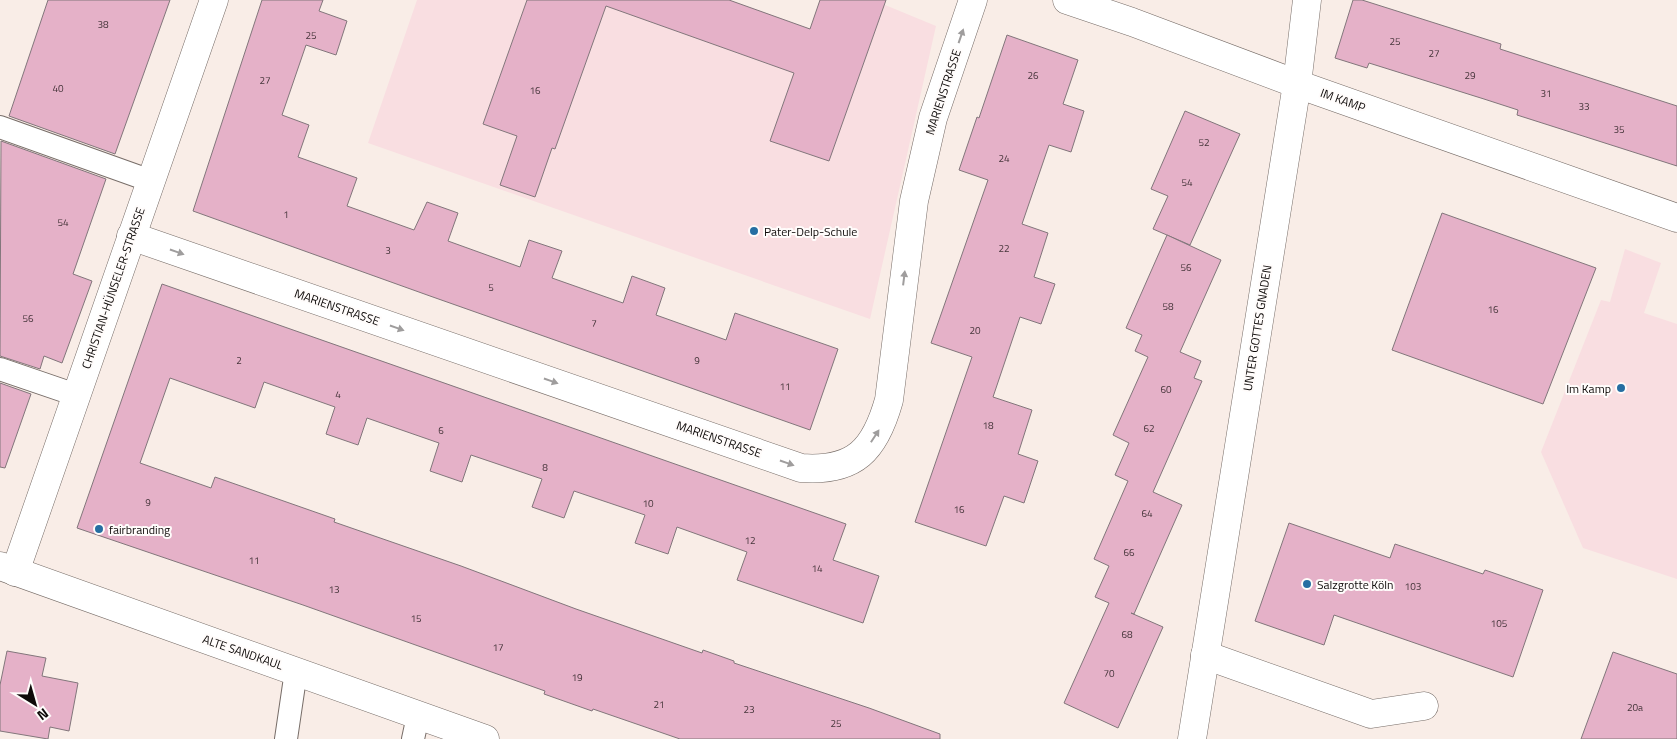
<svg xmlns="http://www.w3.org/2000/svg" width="1677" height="739" font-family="'Titillium Web',sans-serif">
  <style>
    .education { fill: #f9dee1 }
    .building { fill: #e5b1c8; stroke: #82767b }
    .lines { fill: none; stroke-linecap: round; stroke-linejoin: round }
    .service-casing { stroke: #776d68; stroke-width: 24 }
    .minor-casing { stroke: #776d68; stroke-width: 29 }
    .service { stroke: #fff; stroke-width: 22 }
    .minor { stroke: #fff; stroke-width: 28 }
    .oneway { fill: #9f9d9d }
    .poi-dot { fill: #266ea2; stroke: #fffcfb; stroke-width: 2 }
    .labels { text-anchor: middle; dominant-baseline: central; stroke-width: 4; stroke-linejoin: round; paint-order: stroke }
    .number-label { font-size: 10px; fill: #443439 }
    .street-label { font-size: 12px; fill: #0e0a09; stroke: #fffcfb }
    .poi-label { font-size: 12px; fill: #0e0a09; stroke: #fffcfb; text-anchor: start }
  </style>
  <rect width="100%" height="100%" fill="#f9ede7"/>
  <!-- education -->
  <g class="education">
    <path d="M417,0H729L810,29L820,0H873L936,26L870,319L368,143Z"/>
    <path d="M1625,249L1661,263L1644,313L1677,324V579L1583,548L1541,452L1601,300L1610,302Z"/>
  </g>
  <!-- building -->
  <g class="building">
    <path d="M48,0H170L115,154L9,116Z"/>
    <path d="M262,0H323L319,11L347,21L336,55L306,45L282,115L309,125L298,157L357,178L347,206L414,230L427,202L458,213L448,241L520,267L529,240L562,251L552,278L623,303L632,276L665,288L656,315L726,340L735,313L838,349L810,430L430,296L193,211Z"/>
    <path d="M527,0H729L810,29L820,0H886L829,161L770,141L794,73L606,6L555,149L552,148L535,197L500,185L517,136L483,124Z"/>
    <path d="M1353,0H1362L1501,44L1500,49L1677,106V166L1517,115L1518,110L1484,99L1369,63L1367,68L1335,58Z"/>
    <path d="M1007,35L1078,60L1063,104L1084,111L1071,152L1049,145L1022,224L1048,233L1034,277L1055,284L1041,324L1020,317L993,397L1032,410L1018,454L1038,461L1024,503L1004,496L986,546L915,522L972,357L931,343L988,180L959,170L977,117L979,118Z"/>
    <path d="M1185,111L1240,134L1190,245L1153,229L1168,196L1151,189Z"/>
    <path d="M1,141L106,179L73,274L92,281L62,363L44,356L40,369L0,356Z"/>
    <path d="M1442,213L1596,268L1543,404L1392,350Z"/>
    <path d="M1167,235L1221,260L1180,352L1201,361L1194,378L1202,381L1153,492L1182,505L1134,614L1131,613L1163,627L1118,728L1064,703L1109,603L1095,597L1109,566L1094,559L1128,481L1115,475L1129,443L1113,435L1148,357L1135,351L1142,335L1126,328Z"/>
    <path d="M162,284L846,524L833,560L879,576L863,623L737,580L747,552L677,527L668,554L635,543L645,515L574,491L564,518L532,507L542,479L471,455L462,482L430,471L439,443L367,418L358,445L326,434L335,407L264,382L255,408L170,378L140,463L211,488L215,477L335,519L334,522L461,566L576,609L702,653L703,650L734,661V663L869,708L940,734V739H680L593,709L592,711L544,694L545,691L303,605L77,528Z"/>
    <path d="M0,383L31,394L5,468L0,467Z"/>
    <path d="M1289,523L1390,558L1395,544L1483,574L1485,570L1543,590L1513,677L1334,615L1324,645L1255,621Z"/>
    <path d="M7,651L46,658L42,676L78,683L69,731L50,727L48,739L0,731V685Z"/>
    <path d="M1613,652L1677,674V739H1581Z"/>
  </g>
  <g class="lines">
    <defs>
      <g id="service">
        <path d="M0,127L151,181"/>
        <path d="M0,369L76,395"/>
        <path d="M286,739L296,671"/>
        <path d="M413,739L418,716"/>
      </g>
      <g id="minor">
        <path d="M1067,0L1132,22L1297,84L1677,218"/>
        <path d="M131,236L801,468C855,472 875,450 889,400L914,201L933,118L973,0"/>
        <path d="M0,566L485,739"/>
        <path d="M15,572L214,0"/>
        <path d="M1205,655L1371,714L1424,706"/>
        <path d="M1192,739L1297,84L1307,0"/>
      </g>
    </defs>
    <!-- service casing -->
    <use href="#service" class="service-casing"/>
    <!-- minor casing -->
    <use href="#minor" class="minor-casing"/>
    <!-- service -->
    <use href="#service" class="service"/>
    <!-- minor -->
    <use href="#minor" class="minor"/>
  </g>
  <!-- one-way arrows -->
  <defs><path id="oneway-solid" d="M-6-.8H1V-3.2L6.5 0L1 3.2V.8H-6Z" transform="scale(1.25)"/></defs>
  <g class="oneway">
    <use href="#oneway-solid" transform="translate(961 36) rotate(-71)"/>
    <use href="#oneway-solid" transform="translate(177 252) rotate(19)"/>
    <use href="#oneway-solid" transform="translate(904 278) rotate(-83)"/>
    <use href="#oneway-solid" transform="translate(397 328) rotate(19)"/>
    <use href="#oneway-solid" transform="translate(551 381) rotate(19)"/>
    <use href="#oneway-solid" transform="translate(875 436) rotate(-57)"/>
    <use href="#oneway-solid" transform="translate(787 463) rotate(19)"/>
  </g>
  <!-- markers -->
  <g class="poi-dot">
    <circle cx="754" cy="231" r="5"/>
    <circle cx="1621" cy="388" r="5"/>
    <circle cx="99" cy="529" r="5"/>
    <circle cx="1307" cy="584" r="5"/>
  </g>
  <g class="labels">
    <!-- number labels -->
    <g class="number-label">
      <text x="103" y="24">38</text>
      <text x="311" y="35">25</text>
      <text x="1395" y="41">25</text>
      <text x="1434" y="53">27</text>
      <text x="1033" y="75">26</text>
      <text x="1470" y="75">29</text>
      <text x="265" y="80">27</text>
      <text x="58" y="88">40</text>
      <text x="535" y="90">16</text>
      <text x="1546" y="93">31</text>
      <text x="1584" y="106">33</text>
      <text x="1619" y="129">35</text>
      <text x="1204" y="142">52</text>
      <text x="1004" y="158">24</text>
      <text x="1187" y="182">54</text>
      <text x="286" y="214">1</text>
      <text x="63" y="222">54</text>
      <text x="1004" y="248">22</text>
      <text x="388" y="250">3</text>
      <text x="1186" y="267">56</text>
      <text x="491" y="287">5</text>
      <text x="1168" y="306">58</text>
      <text x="1493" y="309">16</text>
      <text x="28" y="318">56</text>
      <text x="594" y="323">7</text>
      <text x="975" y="330">20</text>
      <text x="239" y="360">2</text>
      <text x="697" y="360">9</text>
      <text x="785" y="386">11</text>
      <text x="1166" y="389">60</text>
      <text x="338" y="394">4</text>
      <text x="988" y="425">18</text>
      <text x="1149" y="428">62</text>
      <text x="441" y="430">6</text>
      <text x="545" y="467">8</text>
      <text x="148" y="502">9</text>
      <text x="648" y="503">10</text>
      <text x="959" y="509">16</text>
      <text x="1147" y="513">64</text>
      <text x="750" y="540">12</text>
      <text x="1129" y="552">66</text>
      <text x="254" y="560">11</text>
      <text x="817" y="568">14</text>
      <text x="1413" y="586">103</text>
      <text x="334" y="589">13</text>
      <text x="416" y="618">15</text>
      <text x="1499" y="623">105</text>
      <text x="1127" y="634">68</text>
      <text x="498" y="647">17</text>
      <text x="1109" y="673">70</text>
      <text x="577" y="677">19</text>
      <text x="659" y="704">21</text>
      <text x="1635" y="707">20a</text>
      <text x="749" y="709">23</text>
      <text x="836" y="723">25</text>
    </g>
    <!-- street labels -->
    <g class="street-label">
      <text transform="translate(943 92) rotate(-72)">MARIENSTRASSE</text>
      <text transform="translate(1343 100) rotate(20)">IM KAMP</text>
      <text transform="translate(113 288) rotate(-71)">CHRISTIAN-HÜNSELER-STRASSE</text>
      <text transform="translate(337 307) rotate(19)">MARIENSTRASSE</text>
      <text transform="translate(1257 328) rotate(-81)">UNTER GOTTES GNADEN</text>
      <text transform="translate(719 439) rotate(19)">MARIENSTRASSE</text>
      <text transform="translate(243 652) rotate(19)">ALTE SANDKAUL</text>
    </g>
    <!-- poi labels -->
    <g class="poi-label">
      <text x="764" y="231">Pater-Delp-Schule</text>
      <text x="1611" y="388" text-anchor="end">Im Kamp</text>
      <text x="109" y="529">fairbranding</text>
      <text x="1317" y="584">Salzgrotte Köln</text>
    </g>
  </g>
  <!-- north arrow -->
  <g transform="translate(35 704) rotate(143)" stroke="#fffcfb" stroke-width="4" paint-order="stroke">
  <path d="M0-4L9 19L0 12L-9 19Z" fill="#0e0a09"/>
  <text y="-8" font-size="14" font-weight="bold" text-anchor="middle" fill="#0e0a09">N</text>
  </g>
</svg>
